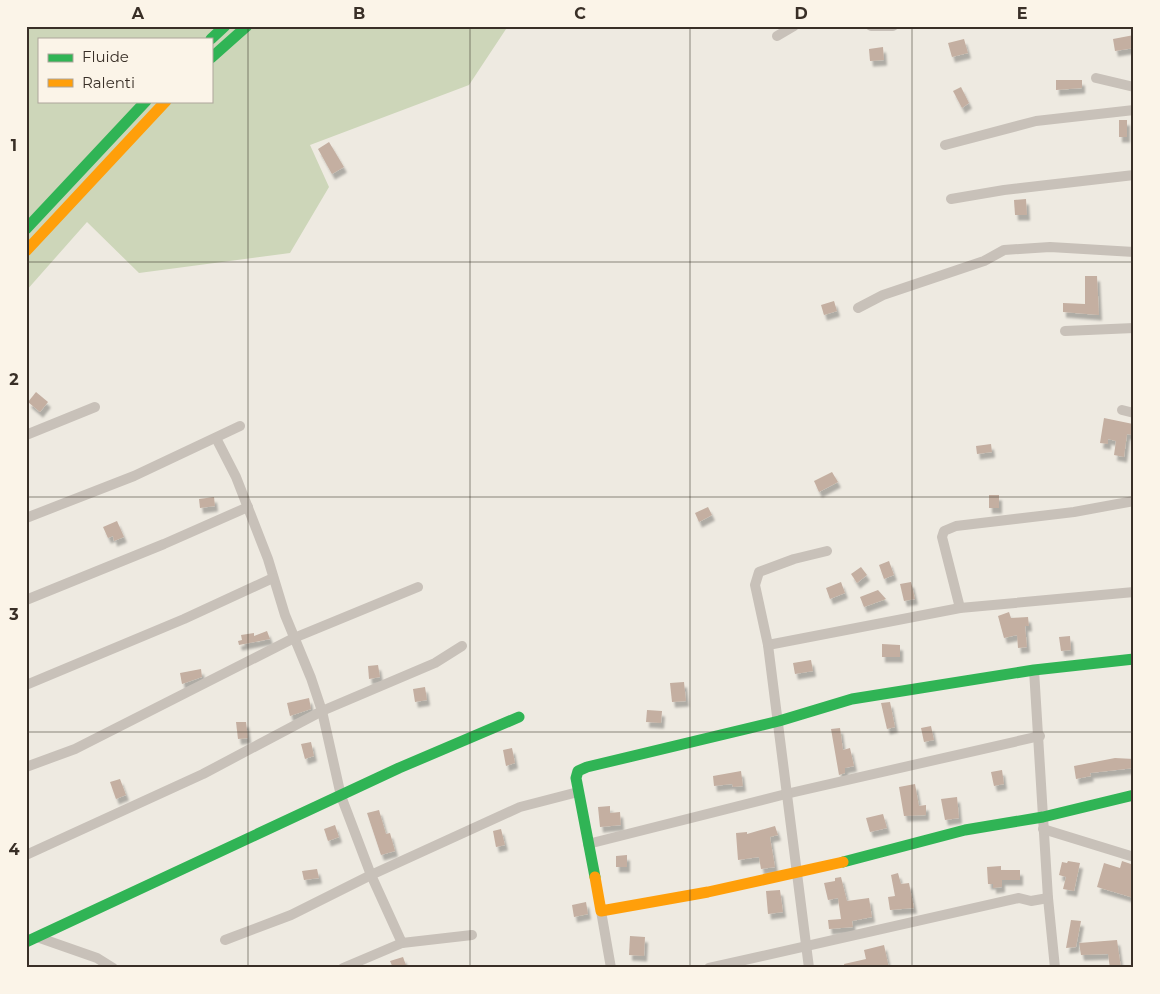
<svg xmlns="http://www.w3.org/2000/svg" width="1160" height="994" font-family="Montserrat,sans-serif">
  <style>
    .green { fill: #cdd6b9; fill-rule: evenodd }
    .building { fill: #c4afa1; filter: url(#shadow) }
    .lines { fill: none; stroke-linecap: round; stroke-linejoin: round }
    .street { stroke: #c8c1b9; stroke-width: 10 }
    .fast { stroke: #30b455; stroke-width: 11 }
    .slow { stroke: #ff9f0a; stroke-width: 11 }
    .grid { fill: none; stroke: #392f27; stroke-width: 1; stroke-opacity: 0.55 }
    .neatline { fill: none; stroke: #392f27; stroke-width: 2 }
    .grid-label { font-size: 16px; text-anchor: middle; font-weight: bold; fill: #392f27 }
  </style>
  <defs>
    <filter id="shadow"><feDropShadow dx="3" dy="5.5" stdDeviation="1" flood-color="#0004"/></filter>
  </defs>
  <rect width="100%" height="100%" fill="#eeeae1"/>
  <!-- green -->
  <path class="green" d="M26,26H508L469,85L310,145L329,187L290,253L139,273L87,222L26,291ZM39,39H211V101H39Z"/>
  <!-- building -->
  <g class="building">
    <path d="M1134,35V48L1115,51L1113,39Z"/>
    <path d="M964,39L968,53L952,57L948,43Z"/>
    <path d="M883,47L884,60L870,61L869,49Z"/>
    <path d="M1056,80H1082V88L1056,90Z"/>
    <path d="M961,87L969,103L962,108L953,91Z"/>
    <rect x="1119" y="120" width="8" height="17"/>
    <path d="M329,142L344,167L332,174L318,149Z"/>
    <path d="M1026,199L1027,215H1015L1014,200Z"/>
    <path d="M1085,276H1097L1099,315L1063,312V303L1085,304Z"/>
    <path d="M834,301L837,311L824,315L821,305Z"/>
    <path d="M36,392L48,402L40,412L28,402Z"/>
    <path d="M1104,418L1133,424L1132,435L1127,434L1124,457L1114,455L1116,441L1108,439V444L1100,443Z"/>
    <path d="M991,444L992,452L977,454L976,446Z"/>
    <path d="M832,472L838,482L819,492L814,481Z"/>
    <rect x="989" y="495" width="10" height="13"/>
    <path d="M214,497L215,506L200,508L199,499Z"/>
    <path d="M708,507L712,515L699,522L695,513Z"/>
    <path d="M117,521L124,537L114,541L113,536L108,538L103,527Z"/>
    <path d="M889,561L894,575L884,579L879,565Z"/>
    <path d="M861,567L867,575L857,583L851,574Z"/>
    <path d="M841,582L845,593L830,599L826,588Z"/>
    <path d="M911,582L915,599L904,601L900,584Z"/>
    <path d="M878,590L886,599L864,607L860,597Z"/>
    <path d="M1009,612L1011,618L1028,617L1029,626H1025L1027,647L1018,648L1017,635L1004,638L998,616Z"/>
    <path d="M267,631L270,639L239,645L238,641L242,640L241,635L254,633V636Z"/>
    <path d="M1070,636L1071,650L1061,651L1059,637Z"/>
    <path d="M882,644L900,645V657H882Z"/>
    <path d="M811,660L813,671L795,674L793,663Z"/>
    <path d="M378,665L380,677L369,679L368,666Z"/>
    <path d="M201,669L202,677L182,684L180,673Z"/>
    <path d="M684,682L686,701L672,702L670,683Z"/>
    <path d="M425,687L427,700L415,702L413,689Z"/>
    <path d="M309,698L311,709L290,716L287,703Z"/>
    <path d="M890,702L895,727L887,729L881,703Z"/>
    <path d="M647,710L662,711L661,723L646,722Z"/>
    <path d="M236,722H246L248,738L238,739Z"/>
    <path d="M931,726L934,740L924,742L921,728Z"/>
    <path d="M840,728L843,750L850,748L854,766L845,768V773L839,775L831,729Z"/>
    <path d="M311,742L314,756L305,759L301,744Z"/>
    <path d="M512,748L515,763L506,766L503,750Z"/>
    <path d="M1115,758L1134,759V768L1090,773L1091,776L1076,779L1074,766Z"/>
    <path d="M1002,770L1004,784L994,786L991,772Z"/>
    <path d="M741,771L743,786L733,787L732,784L714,786L713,776Z"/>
    <path d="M120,779L126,795L116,799L110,782Z"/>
    <path d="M915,784L919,806L926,805V815L904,816L899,787Z"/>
    <path d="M957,797L959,818L945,820L941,799Z"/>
    <path d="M610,806V813L620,812L621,825L600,827L598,807Z"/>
    <path d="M379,810L386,834L390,833L395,851L381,855L367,813Z"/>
    <path d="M883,814L887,828L870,832L866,818Z"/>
    <path d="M335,825L339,837L328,841L324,829Z"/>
    <path d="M775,826L778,835L770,837L775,867L761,869L759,857L738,860L736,833L747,832V834Z"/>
    <path d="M501,829L505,845L496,847L493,831Z"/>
    <path d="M627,855V867H616V856Z"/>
    <path d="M1068,861L1080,863L1074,891L1063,889L1066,877L1059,875L1062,862L1067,863Z"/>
    <path d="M1122,861L1134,865V898L1097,887L1104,863L1120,868Z"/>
    <path d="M1001,866V870H1020V880H1002V887L993,888V884H988L987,867Z"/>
    <path d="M317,869L319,878L304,880L302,871Z"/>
    <path d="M898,873L901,884L909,883L914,908L890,910L888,897L895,896L891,875Z"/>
    <path d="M841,877L847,901L869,898L872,917L852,921L853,927L829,929L828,920L841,919L838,898L828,900L824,883L835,881V878Z"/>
    <path d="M780,890L783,912L768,914L766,891Z"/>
    <path d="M586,902L588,914L574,917L572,905Z"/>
    <path d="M1071,920L1081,921L1076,947L1066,948Z"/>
    <path d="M630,936L645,937L644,956L629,955Z"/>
    <path d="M1117,940L1121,968H1110L1108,954L1081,955L1079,943Z"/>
    <path d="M884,945L889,968H845L844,964L866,959L864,950Z"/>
    <path d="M403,957L407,968H393L390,961Z"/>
  </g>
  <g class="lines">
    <!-- street -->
    <g class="street">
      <path d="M871,26H893"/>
      <path d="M777,36L794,26"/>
      <path d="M1096,78L1134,87"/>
      <path d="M945,145L1036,121L1134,110"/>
      <path d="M951,199L1004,190L1134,175"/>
      <path d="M858,308L883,295L984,261L1004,250L1050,247L1134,252"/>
      <path d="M1065,331L1134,328"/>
      <path d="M1122,410L1134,413"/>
      <path d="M26,435L95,407"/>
      <path d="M216,438L236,477L268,559L285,615L311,678L322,711L341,796L371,875L402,943"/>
      <path d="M26,518L134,476L240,426"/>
      <path d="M26,600L164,544L248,507"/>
      <path d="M960,608L942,537L944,531L956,526L1074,512L1134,501"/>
      <path d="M768,645L960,608L1134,592"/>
      <path d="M1034,670L1048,898L1055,968"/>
      <path d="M26,685L184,619L273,578"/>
      <path d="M26,767L75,749L294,638L418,587"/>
      <path d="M1043,829L1134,857"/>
      <path d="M588,844L786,794L1040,736"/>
      <path d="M26,855L203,774L322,711L435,663L462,646"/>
      <path d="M601,911L611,968"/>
      <path d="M37,937L97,958L113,968"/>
      <path d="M225,940L291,915L371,875L520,807L578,792"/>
      <path d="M343,968L402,943L472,935"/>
      <path d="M709,968L1019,898L1031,901L1048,898"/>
      <path d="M809,968L768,645L755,585L759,572L794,559L827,551"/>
    </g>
    <!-- fast -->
    <g class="fast">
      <path d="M211,39L225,26"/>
      <path d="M211,58L247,26"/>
      <path d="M26,229L146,101"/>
      <path d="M843,862L965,830L1043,817L1134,795"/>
      <path d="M595,877L576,778L578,771L587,767L779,721L852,699L1034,670L1134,659"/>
      <path d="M26,942L399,768L519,717"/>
    </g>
    <!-- slow -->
    <g class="slow">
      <path d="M26,251L166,101"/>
      <path d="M595,877L601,911L708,892L843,862"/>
    </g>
  </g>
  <!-- grid -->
  <path class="grid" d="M248,26V968M470,26V968M690,26V968M912,26V968M26,262H1134M26,497H1134M26,732H1134"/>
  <!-- border -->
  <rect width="1160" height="994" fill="none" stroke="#fbf4e8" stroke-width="55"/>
  <!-- legend -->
  <rect x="38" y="38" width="175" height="65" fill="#fbf4e8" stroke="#ada59b"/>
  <rect x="48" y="54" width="25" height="8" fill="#30b455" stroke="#ada59b"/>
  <text x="82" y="62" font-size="15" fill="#392f27">Fluide</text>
  <rect x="48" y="79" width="25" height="8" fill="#ff9f0a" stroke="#ada59b"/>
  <text x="82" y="88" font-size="15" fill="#392f27">Ralenti</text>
  <rect x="28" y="28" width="1104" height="938" class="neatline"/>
  <g class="grid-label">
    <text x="138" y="19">A</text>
    <text x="359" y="19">B</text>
    <text x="580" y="19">C</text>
    <text x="801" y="19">D</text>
    <text x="1022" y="19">E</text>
    <text x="14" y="151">1</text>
    <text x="14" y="385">2</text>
    <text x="14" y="620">3</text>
    <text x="14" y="855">4</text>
  </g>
</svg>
